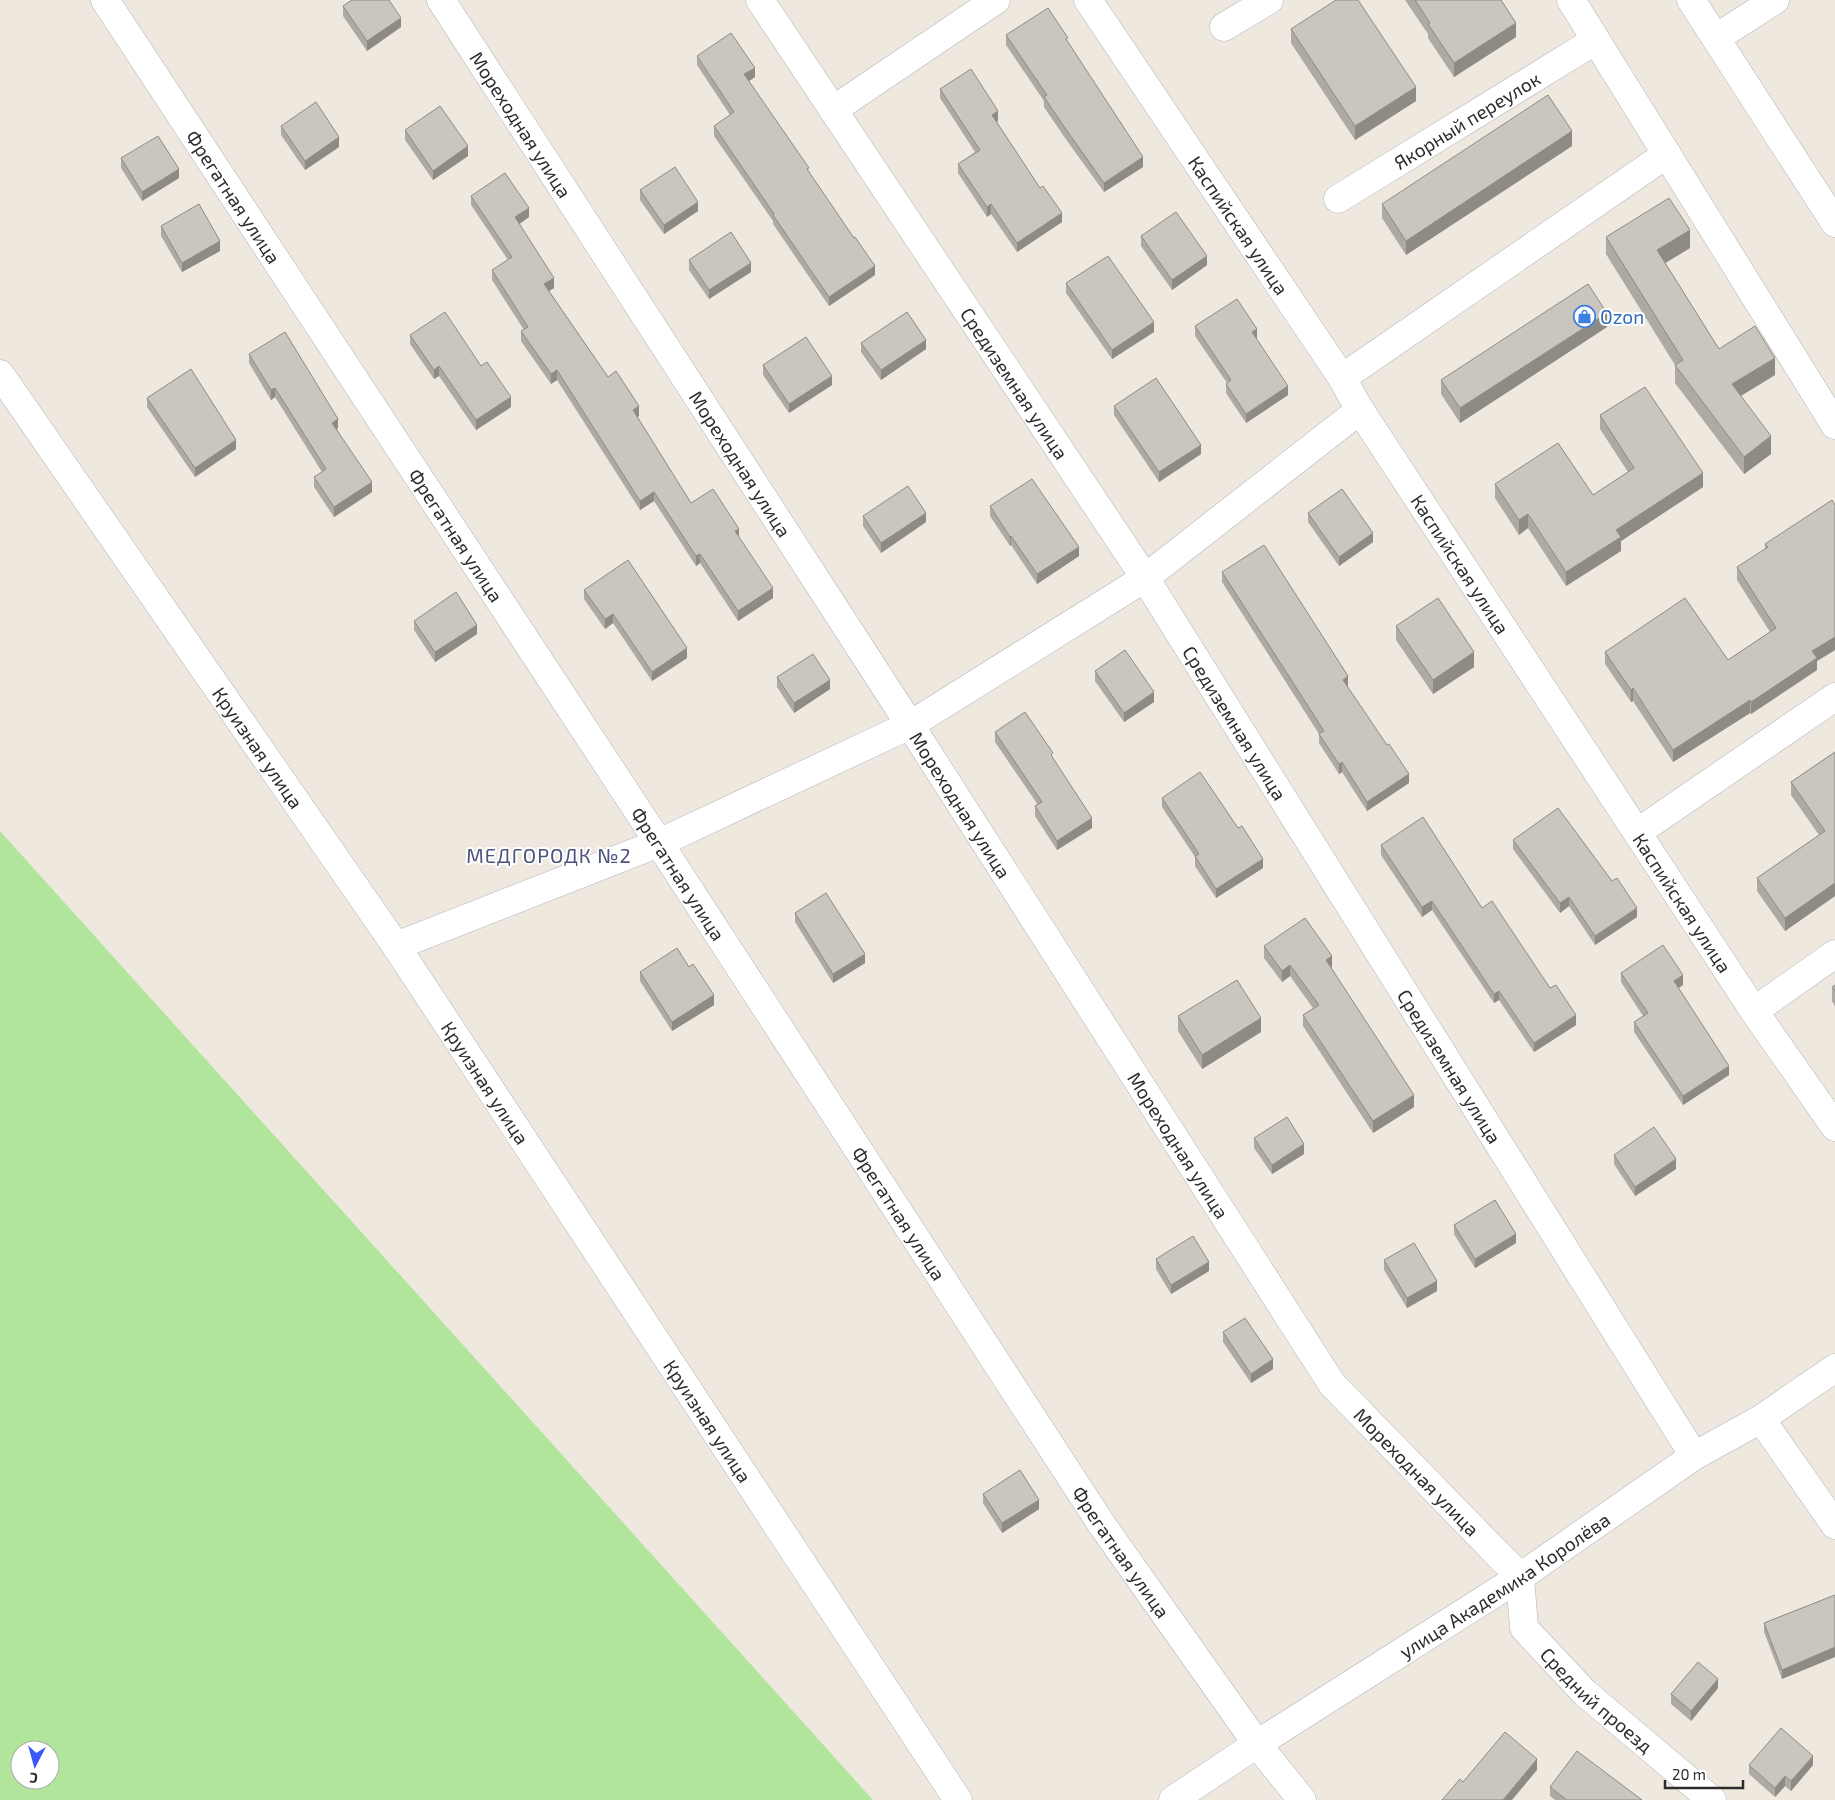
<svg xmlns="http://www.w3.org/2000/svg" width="1835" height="1800" font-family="'Exo 2',sans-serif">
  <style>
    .green { fill: #b1e59b; fill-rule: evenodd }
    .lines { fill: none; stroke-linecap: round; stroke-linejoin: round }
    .minor-casing { stroke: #b2b4c0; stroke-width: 29 }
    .minor { stroke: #fff; stroke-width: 28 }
    .wall { fill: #adaaa3 }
    .shaded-wall { fill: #8d8b84 }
    .building { fill: #c9c6bd; stroke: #8d8b84 }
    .labels { text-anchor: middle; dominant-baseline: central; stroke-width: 4; stroke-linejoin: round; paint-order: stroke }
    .street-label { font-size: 19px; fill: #2c2c2c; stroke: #fff }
    .shop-label { font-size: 19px; fill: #366cbe; stroke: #fff; text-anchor: start }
    .neighbourhood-label { font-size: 20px; letter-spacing: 1px; fill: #4b527f; stroke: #fff }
  </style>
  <rect width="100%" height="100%" fill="#eee8df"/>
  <!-- green -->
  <path class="green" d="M0,831L873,1800H0ZM20,1750H50V1780H20Z"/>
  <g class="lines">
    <defs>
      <g id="minor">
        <path id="s1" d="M105,0L659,843L1102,1525L1257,1744L1302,1800"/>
        <path id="s2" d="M441,0L910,725L1332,1384L1520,1577L1524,1628L1585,1693L1712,1800"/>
        <path id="s3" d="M760,0L1145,578L1694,1456"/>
        <path id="s4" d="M1088,0L1342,378L1360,410L1754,1011L1835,1127"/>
        <path d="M1571,0L1835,425"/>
        <path d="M1691,0L1835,223"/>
        <path d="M1224,27L1269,0"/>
        <path d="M1716,38L1775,0"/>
        <path d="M833,110L996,0"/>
        <path id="s5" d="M1338,199L1596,40"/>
        <path id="s6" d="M0,374L396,946L958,1800"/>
        <path d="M1342,378L1667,154"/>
        <path d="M1638,832L1835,697"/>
        <path d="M396,946L659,843L910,725L1145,578L1360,410"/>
        <path d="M1754,1011L1835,954"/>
        <path d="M1761,1419L1835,1525"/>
        <path id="s7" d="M1173,1800L1257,1744L1520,1577L1694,1456L1761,1419L1835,1368"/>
      </g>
    </defs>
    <!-- minor casing -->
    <use href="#minor" class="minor-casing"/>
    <!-- minor -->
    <use href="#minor" class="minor"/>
  </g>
  <!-- wall -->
  <g class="wall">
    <path d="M1405,0H1501L1516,37L1454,77L1428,38V34Z"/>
    <path d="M343,6L401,27L367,51L343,16Z"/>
    <path d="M1291,29L1416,101L1355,140L1291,43Z"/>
    <path d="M1006,35L1068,42L1143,167L1104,192L1065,138L1044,107V101L1006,45Z"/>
    <path d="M697,56L755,77L749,81L809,172L875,275L829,306L773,224V221L714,136V126L730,115L697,65Z"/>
    <path d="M940,89L998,121L996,122L1062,222L1017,252L991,214L987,217L958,173V164L975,152L940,98Z"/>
    <path d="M281,126L339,147L305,170L281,135Z"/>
    <path d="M405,130L468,156L433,180L405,140Z"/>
    <path d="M1572,146L1406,255L1382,218V204Z"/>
    <path d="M121,158L179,178L142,201L121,168Z"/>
    <path d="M640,190L698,211L664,234L640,200Z"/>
    <path d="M471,196L529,217L519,224L554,288L549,291L608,377L639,416L637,417L691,503L739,537L773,598L738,621L700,563L696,566L654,501L640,510L557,380L551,384L521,341V331L524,330L492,280V270L508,260L471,205Z"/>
    <path d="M161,226L220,251L182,272L161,236Z"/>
    <path d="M1141,236L1207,265L1172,290L1141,246Z"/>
    <path d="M1606,237L1690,248L1665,263L1719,349L1775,375L1741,396L1771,454L1744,474L1675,383V365L1606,254Z"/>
    <path d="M689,260L751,272L709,299L689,270Z"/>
    <path d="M1066,283L1154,332L1112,359L1066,293Z"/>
    <path d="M1195,326L1257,338L1256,339L1288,395L1246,423L1226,393V384L1227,383L1195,336Z"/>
    <path d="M1607,327L1460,423L1441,394V380Z"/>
    <path d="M410,335L481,366L511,407L476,430L439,376L434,379L410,344Z"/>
    <path d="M861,343L926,349L881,380L861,352Z"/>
    <path d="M249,354L338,428L337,429L372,492L334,517L314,487V477L322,472L275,397L271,400L249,363Z"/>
    <path d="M763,365L832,385L789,413L763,375Z"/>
    <path d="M147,398L236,449L195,477L147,407Z"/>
    <path d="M1114,406L1201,454L1159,482L1114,415Z"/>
    <path d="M1600,415L1703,487L1621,541V551L1566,586L1528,528L1519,535L1495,498V484L1593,495L1628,472L1600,429Z"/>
    <path d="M1835,505V650L1817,661V670L1751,714L1750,713L1673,762L1633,701L1631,702L1605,664V652L1728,660L1770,632L1737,580V567L1765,549V544Z"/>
    <path d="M990,506L1079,556L1037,584L1011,545L1010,546L990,516Z"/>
    <path d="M1308,513L1373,542L1339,566L1308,522Z"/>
    <path d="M863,516L926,522L881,553L863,526Z"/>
    <path d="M1222,572L1348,686H1347L1409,783L1367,811L1342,772L1339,774L1319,743V734L1222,582Z"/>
    <path d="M584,590L687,658L652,681L613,623L605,629L584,599Z"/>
    <path d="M414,621L477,634L435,662L414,630Z"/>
    <path d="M1396,626L1474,667L1433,694L1396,640Z"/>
    <path d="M1095,671L1154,702L1124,722L1095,681Z"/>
    <path d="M777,677L830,689L794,713L777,687Z"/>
    <path d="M995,732L1053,758L1092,828L1057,850L1035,816V806L1038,805L995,742Z"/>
    <path d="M1835,752V896L1785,931L1757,891V878L1819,835L1791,795V782Z"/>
    <path d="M1162,798L1238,828L1263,868L1216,898L1195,866V857L1162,807Z"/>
    <path d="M1513,840L1637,917L1595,945L1569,906L1560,913L1513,849Z"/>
    <path d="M1381,845L1482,908L1550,988L1576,1025L1534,1052L1499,1000L1494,1003L1432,910L1422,917L1381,855Z"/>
    <path d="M795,913L865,963L833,983L795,922Z"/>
    <path d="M1264,946L1332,967L1331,968L1414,1107L1373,1133L1303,1026V1015L1313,1008L1290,976L1282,982L1264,958Z"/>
    <path d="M640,972L714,1005L672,1031L640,981Z"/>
    <path d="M1621,973L1683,985L1678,988L1729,1075L1683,1105L1634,1032V1022L1643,1016L1621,982Z"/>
    <path d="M1835,985V1006L1832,1001V987Z"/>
    <path d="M1178,1016L1261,1032L1202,1069L1178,1031Z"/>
    <path d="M1254,1138L1304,1154L1272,1174L1254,1148Z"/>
    <path d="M1614,1155L1676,1169L1635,1196L1614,1164Z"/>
    <path d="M1454,1225L1516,1243L1475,1268L1454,1234Z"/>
    <path d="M1156,1259L1209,1271L1171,1294L1156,1269Z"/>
    <path d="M1384,1260L1437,1291L1407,1308L1384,1270Z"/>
    <path d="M1223,1332L1273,1369L1251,1383L1223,1342Z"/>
    <path d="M983,1494L1039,1509L1002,1533L983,1503Z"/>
    <path d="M1835,1595L1782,1679L1764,1632V1623Z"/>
    <path d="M1718,1688L1691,1721L1671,1704V1694Z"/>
    <path d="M1749,1765H1813L1791,1791L1785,1786L1775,1797L1749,1774Z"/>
    <path d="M1550,1787L1642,1800H1555L1550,1796Z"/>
  </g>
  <!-- shaded-wall -->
  <g class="shaded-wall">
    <path d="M401,18V27L367,51V41Z"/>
    <path d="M1516,23V37L1454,77V63Z"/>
    <path d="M755,68V77L744,84V74Z"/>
    <path d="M1416,87V101L1355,140V126Z"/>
    <path d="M998,111V121L992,125V115Z"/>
    <path d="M1572,131V146L1406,255V241Z"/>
    <path d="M339,137V147L305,170V161Z"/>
    <path d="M468,146V156L433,180V171Z"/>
    <path d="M1143,157V167L1104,192V183Z"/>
    <path d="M179,169V178L142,201V192Z"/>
    <path d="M698,202V211L664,234V225Z"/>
    <path d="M991,204V214L987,217V207Z"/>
    <path d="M529,208V217L515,227V217Z"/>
    <path d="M1062,213V222L1017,252V243Z"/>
    <path d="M1690,230V248L1657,268V250Z"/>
    <path d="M220,241V251L182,272V263Z"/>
    <path d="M1207,256V265L1172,290V280Z"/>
    <path d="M751,263V272L709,299V290Z"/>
    <path d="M875,266V275L829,306V297Z"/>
    <path d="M554,278V288L544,294V284Z"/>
    <path d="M1607,313V327L1460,423V408Z"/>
    <path d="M1154,322V332L1112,359V350Z"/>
    <path d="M1257,329V338L1252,342V332Z"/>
    <path d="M926,340V349L881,380V370Z"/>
    <path d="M1775,358V375L1732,401V384Z"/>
    <path d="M439,366V376L434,379V370Z"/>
    <path d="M557,370V380L551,384V374Z"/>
    <path d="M832,376V385L789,413V404Z"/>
    <path d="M1288,386V395L1246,423V414Z"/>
    <path d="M275,388V397L271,400V390Z"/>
    <path d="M511,397V407L476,430V420Z"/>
    <path d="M639,406V416L633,420V410Z"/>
    <path d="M338,419V428L332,432V423Z"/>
    <path d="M1771,436V454L1744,474V457Z"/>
    <path d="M236,440V449L195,477V468Z"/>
    <path d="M1201,445V454L1159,482V472Z"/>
    <path d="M1703,473V487L1621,541V551L1566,586V572L1616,530Z"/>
    <path d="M372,482V492L334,517V507Z"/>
    <path d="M654,492V501L640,510V501Z"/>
    <path d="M926,513V522L881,553V543Z"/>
    <path d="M1528,514V528L1519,535V520Z"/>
    <path d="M739,529V538L735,531Z"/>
    <path d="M1373,533V542L1339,566V557Z"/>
    <path d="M1011,536V545L1010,546V537Z"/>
    <path d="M1079,547V556L1037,584V574Z"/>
    <path d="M700,554V563L696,566V556Z"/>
    <path d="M773,588V598L738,621V611Z"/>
    <path d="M613,614V623L605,629V619Z"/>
    <path d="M477,625V634L435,662V652Z"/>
    <path d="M1835,637V650L1817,661V670L1751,714V702L1812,651Z"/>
    <path d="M687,648V658L652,681V672Z"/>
    <path d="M1474,652V667L1433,694V680Z"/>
    <path d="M1348,676V686L1343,689V680Z"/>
    <path d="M830,680V689L794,713V703Z"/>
    <path d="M1633,688V701L1631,702V690Z"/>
    <path d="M1154,692V702L1124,722V713Z"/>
    <path d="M1750,700V713L1673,762V750Z"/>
    <path d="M1342,762V772L1339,774V764Z"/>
    <path d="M1409,774V783L1367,811V802Z"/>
    <path d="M1092,818V828L1057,850V841Z"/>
    <path d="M1263,859V868L1216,898V889Z"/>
    <path d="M1835,883V896L1785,931V918Z"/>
    <path d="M1569,897V906L1560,913V903Z"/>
    <path d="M1432,901V910L1422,917V907Z"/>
    <path d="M1637,908V917L1595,945V936Z"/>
    <path d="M865,954V963L833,983V974Z"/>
    <path d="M1332,956V967L1326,972V960Z"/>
    <path d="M1290,965V976L1282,982V971Z"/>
    <path d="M1683,975V985L1674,991V981Z"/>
    <path d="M1499,991V1000L1494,1003V994Z"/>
    <path d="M714,995V1005L672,1031V1022Z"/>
    <path d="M1576,1015V1025L1534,1052V1043Z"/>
    <path d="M1261,1018V1032L1202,1069V1055Z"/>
    <path d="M1729,1066V1075L1683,1105V1096Z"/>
    <path d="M1414,1095V1107L1373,1133V1121Z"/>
    <path d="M1304,1144V1154L1272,1174V1165Z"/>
    <path d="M1676,1159V1169L1635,1196V1187Z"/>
    <path d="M1516,1234V1243L1475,1268V1259Z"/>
    <path d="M1209,1262V1271L1171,1294V1285Z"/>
    <path d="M1437,1281V1291L1407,1308V1298Z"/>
    <path d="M1273,1359V1369L1251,1383V1374Z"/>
    <path d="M1039,1500V1509L1002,1533V1523Z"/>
    <path d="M1835,1647V1657L1782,1679V1670Z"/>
    <path d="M1718,1679V1688L1691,1721V1711Z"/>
    <path d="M1813,1756V1765L1791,1791V1781Z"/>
    <path d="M1537,1759V1770L1512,1800H1503Z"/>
    <path d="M1785,1776V1786L1775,1797V1788Z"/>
  </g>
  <!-- building -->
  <g class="building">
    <path d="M352,0H389L401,18L367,41L343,6Z"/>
    <path d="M1336,0H1358L1416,87L1355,126L1291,29Z"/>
    <path d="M1415,0H1501L1516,23L1454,63L1428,24L1430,23Z"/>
    <path d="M1048,8L1068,38L1066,39L1143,157L1104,183L1065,128L1044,97L1047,95L1006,35Z"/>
    <path d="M731,33L755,68L744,74L809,168L807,169L854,238L855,237L875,266L829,297L773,215L774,214L714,126L734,112L697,56Z"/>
    <path d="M971,69L998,111L992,115L1040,188L1043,186L1062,213L1017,243L991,204L987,207L958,164L980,150L940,89Z"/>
    <path d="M1548,95L1572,131L1406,241L1382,204Z"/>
    <path d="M316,102L339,137L305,161L281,126Z"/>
    <path d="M440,106L468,146L433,171L405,130Z"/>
    <path d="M158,136L179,169L142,192L121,158Z"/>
    <path d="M675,167L698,202L664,225L640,190Z"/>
    <path d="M505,173L529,208L515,217L554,278L544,284L608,377L616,371L639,406L633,410L691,503L713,489L739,529L735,531L773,588L738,611L700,554L696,556L654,492L640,501L557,370L551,374L521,331L528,327L492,270L512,257L471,196Z"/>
    <path d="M1669,198L1690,230L1657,250L1719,349L1755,326L1775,358L1732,384L1771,436L1744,457L1675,365L1683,360L1606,237Z"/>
    <path d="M199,204L220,241L182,263L161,226Z"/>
    <path d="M1176,212L1207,256L1172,280L1141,236Z"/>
    <path d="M731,232L751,263L709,290L689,260Z"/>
    <path d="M1108,256L1154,322L1112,350L1066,283Z"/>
    <path d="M1588,284L1607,313L1460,408L1441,380Z"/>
    <path d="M1237,299L1257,329L1252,332L1288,386L1246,414L1226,384L1231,380L1195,326Z"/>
    <path d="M445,312L481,366L487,362L511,397L476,420L439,366L434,370L410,335Z"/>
    <path d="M907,312L926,340L881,370L861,343Z"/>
    <path d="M285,332L338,419L332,423L372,482L334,507L314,477L326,469L275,388L271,390L249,354Z"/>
    <path d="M806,337L832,376L789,404L763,365Z"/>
    <path d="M191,369L236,440L195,468L147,398Z"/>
    <path d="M1156,378L1201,445L1159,472L1114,406Z"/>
    <path d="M1645,387L1703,473L1616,530L1621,537L1566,572L1528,514L1519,520L1495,484L1558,443L1593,495L1634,468L1600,415Z"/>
    <path d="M1032,479L1079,547L1037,574L1011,536L1010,537L990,506Z"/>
    <path d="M908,486L926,513L881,543L863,516Z"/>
    <path d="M1342,489L1373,533L1339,557L1308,513Z"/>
    <path d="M1832,500L1835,505V637L1812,651L1817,658L1751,702L1750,700L1673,750L1633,688L1631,690L1605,652L1685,598L1728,660L1776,628L1737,567L1768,547L1765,544Z"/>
    <path d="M1264,545L1348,676L1343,680L1387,745L1389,744L1409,774L1367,802L1342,762L1339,764L1319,734L1324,731L1222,572Z"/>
    <path d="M628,560L687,648L652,672L613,614L605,619L584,590Z"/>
    <path d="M456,592L477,625L435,652L414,621Z"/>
    <path d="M1438,598L1474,652L1433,680L1396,626Z"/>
    <path d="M1125,650L1154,692L1124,713L1095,671Z"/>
    <path d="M813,654L830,680L794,703L777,677Z"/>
    <path d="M1025,712L1053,753L1051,755L1092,818L1057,841L1035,806L1042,802L995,732Z"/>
    <path d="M1835,752V883L1785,918L1757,878L1825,831L1791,782Z"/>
    <path d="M1200,772L1238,828L1242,826L1263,859L1216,889L1195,856L1199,854L1162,798Z"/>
    <path d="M1558,808L1612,881L1617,878L1637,908L1595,936L1569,897L1560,903L1513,840Z"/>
    <path d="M1423,817L1482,908L1492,901L1550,988L1556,985L1576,1015L1534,1043L1499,991L1494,994L1432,901L1422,907L1381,845Z"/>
    <path d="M826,893L865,954L833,974L795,913Z"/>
    <path d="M1305,918L1332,956L1326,960L1414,1095L1373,1121L1303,1015L1319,1005L1290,965L1282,971L1264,946Z"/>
    <path d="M1663,945L1683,975L1674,981L1729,1066L1683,1096L1634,1022L1648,1013L1621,973Z"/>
    <path d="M677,948L689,967L693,964L714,995L672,1022L640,972Z"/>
    <path d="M1237,980L1261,1018L1202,1055L1178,1016Z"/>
    <path d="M1835,985V991L1832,987Z"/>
    <path d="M1287,1117L1304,1144L1272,1165L1254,1138Z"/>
    <path d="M1654,1127L1676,1159L1635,1187L1614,1155Z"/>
    <path d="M1495,1200L1516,1234L1475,1259L1454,1225Z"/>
    <path d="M1193,1236L1209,1262L1171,1285L1156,1259Z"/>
    <path d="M1414,1243L1437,1281L1407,1298L1384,1260Z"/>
    <path d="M1245,1318L1273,1359L1251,1374L1223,1332Z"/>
    <path d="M1020,1470L1039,1500L1002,1523L983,1494Z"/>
    <path d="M1835,1595V1647L1782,1670L1764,1623Z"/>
    <path d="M1698,1662L1718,1679L1691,1711L1671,1694Z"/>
    <path d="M1781,1728L1813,1756L1791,1781L1785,1776L1775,1788L1749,1765Z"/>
    <path d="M1505,1732L1537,1759L1503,1800H1442L1460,1779L1463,1782Z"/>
    <path d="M1577,1751L1642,1800H1567L1550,1787Z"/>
  </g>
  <!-- icons -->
  <defs>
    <symbol id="shop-ring" viewBox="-11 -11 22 22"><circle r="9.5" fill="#fff" stroke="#3f7fe0" stroke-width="1.5"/><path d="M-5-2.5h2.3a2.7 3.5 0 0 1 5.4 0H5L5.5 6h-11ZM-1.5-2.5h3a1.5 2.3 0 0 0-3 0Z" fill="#3f7fe0"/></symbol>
  </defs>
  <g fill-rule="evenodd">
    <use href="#shop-ring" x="1572" y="304" width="25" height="25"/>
  </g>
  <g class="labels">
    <!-- street labels -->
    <g class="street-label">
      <text stroke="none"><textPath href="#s5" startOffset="151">Якорный переулок</textPath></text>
      <text stroke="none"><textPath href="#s2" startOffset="148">Мореходная улица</textPath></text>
      <text stroke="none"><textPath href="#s1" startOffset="235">Фрегатная улица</textPath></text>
      <text stroke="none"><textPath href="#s4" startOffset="271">Каспийская улица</textPath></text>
      <text stroke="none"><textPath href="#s3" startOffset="460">Средиземная улица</textPath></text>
      <text stroke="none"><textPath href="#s2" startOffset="552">Мореходная улица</textPath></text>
      <text stroke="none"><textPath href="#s1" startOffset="640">Фрегатная улица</textPath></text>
      <text stroke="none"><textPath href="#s4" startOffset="676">Каспийская улица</textPath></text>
      <text stroke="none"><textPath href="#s3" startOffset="865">Средиземная улица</textPath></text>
      <text stroke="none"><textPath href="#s6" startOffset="454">Круизная улица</textPath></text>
      <text stroke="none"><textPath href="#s2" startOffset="958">Мореходная улица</textPath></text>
      <text stroke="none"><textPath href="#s1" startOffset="1045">Фрегатная улица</textPath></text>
      <text stroke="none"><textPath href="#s4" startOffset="1081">Каспийская улица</textPath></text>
      <text stroke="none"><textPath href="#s3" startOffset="1270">Средиземная улица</textPath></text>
      <text stroke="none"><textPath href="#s6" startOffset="859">Круизная улица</textPath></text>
      <text stroke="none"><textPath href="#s2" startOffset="1362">Мореходная улица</textPath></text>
      <text stroke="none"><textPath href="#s1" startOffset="1450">Фрегатная улица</textPath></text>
      <text stroke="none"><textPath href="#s6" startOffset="1264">Круизная улица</textPath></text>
      <text stroke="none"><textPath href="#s2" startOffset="1768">Мореходная улица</textPath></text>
      <text stroke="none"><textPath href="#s1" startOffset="1855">Фрегатная улица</textPath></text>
      <text stroke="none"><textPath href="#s7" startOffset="395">улица Академика Королёва</textPath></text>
      <text stroke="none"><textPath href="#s2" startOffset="2069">Средний проезд</textPath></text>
    </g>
    <!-- shop labels -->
    <g class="shop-label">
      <text x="1600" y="316">Ozon</text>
    </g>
    <!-- neighbourhood labels -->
    <g class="neighbourhood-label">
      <text x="549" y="855">МЕДГОРОДК №2</text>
    </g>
  </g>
  <!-- north arrow -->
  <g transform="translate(35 1765) rotate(186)"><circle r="24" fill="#ffffff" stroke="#ababab"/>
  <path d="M0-4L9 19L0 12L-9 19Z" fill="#3d57fd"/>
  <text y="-8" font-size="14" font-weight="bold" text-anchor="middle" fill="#2c2c2c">С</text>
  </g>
  <!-- scale -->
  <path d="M1665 1780v8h78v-8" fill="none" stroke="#2c2c2c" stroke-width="2.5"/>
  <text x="1672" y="1780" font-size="15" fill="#2c2c2c" stroke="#ffffff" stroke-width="4" paint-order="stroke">20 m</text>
</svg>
